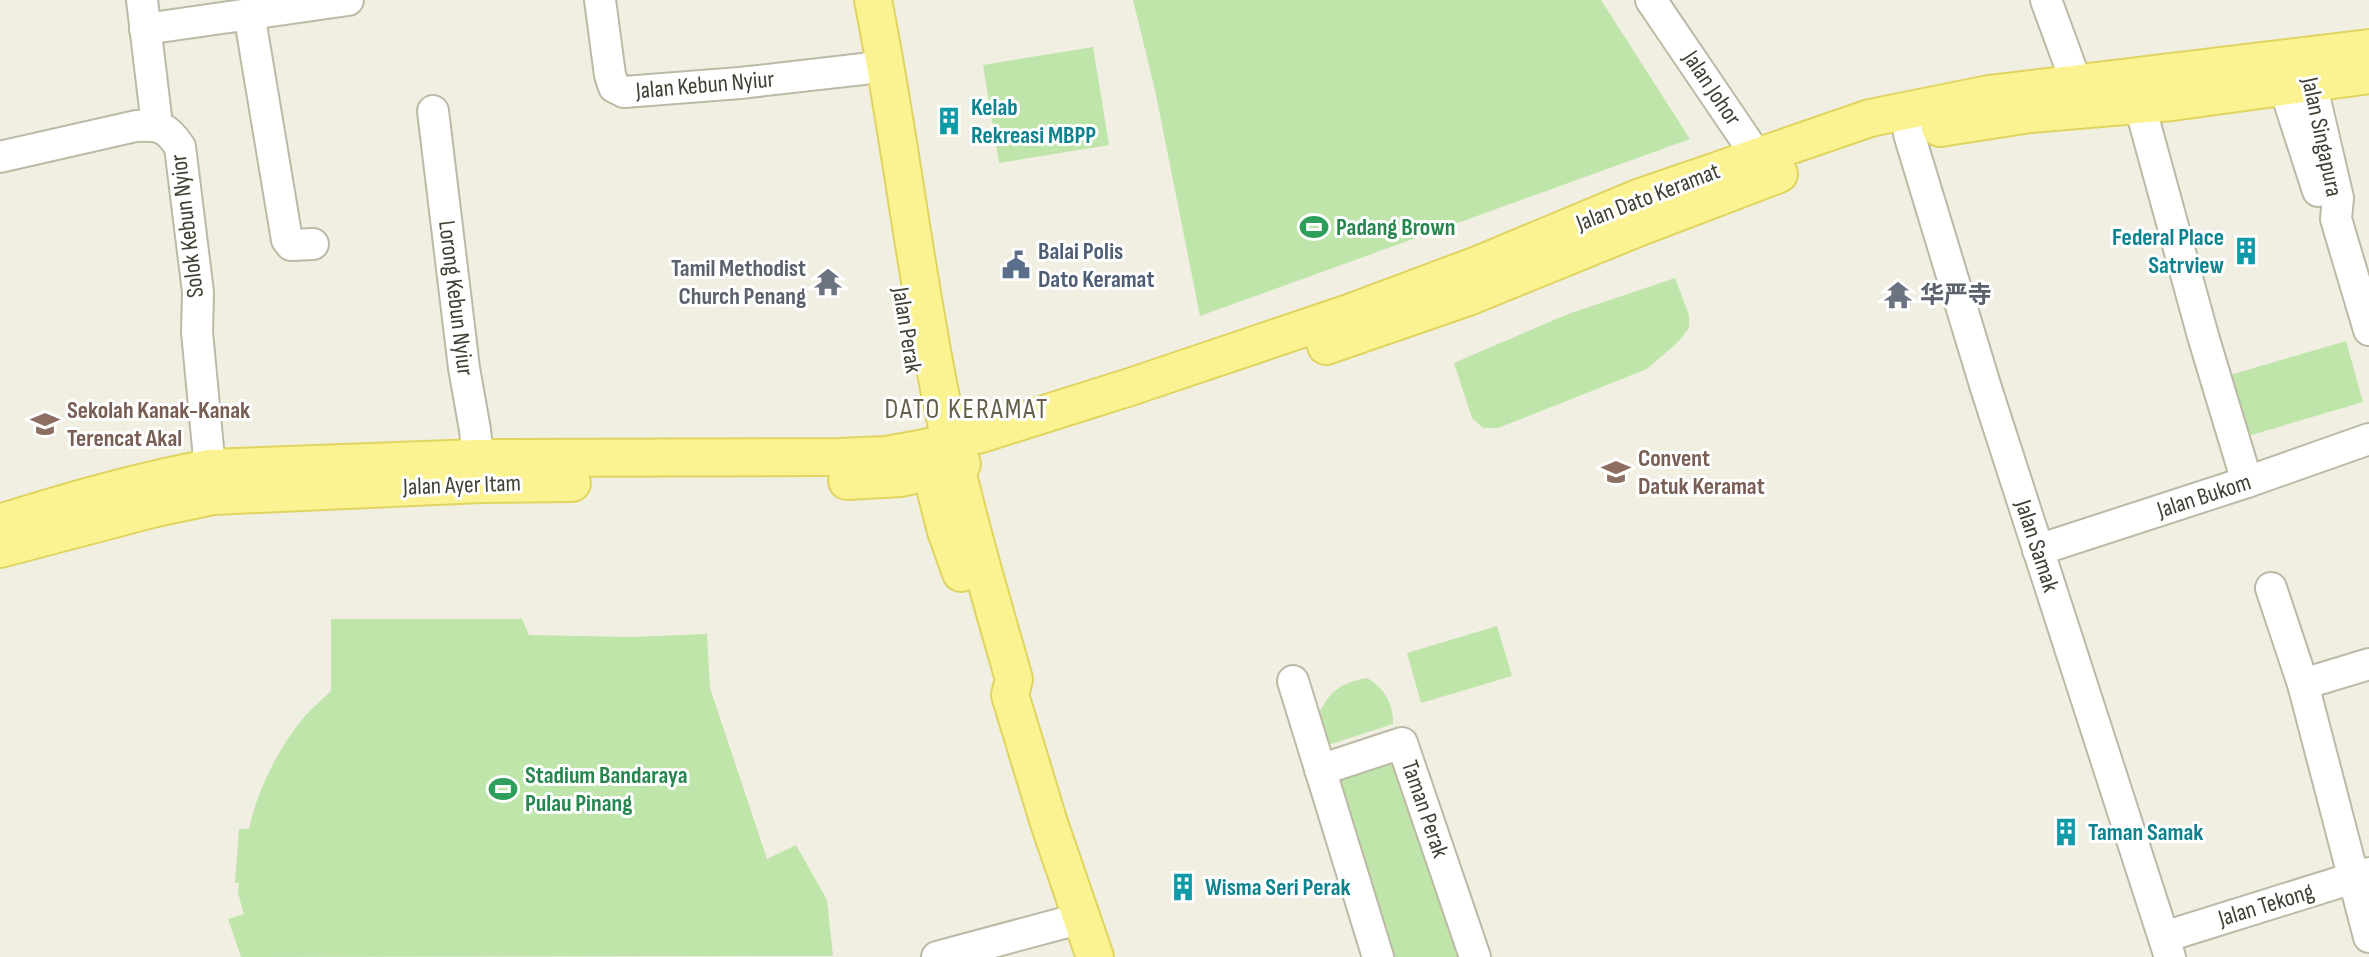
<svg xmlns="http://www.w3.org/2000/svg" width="2369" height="957" font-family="'Sofia Sans Condensed','Noto Sans SC',sans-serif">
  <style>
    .green { fill: #bfe5ab }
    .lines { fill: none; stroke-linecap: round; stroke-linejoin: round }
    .minor-casing { stroke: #bcb9a5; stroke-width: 34 }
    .major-casing { stroke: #e0d461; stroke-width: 40 }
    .minor { stroke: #fff; stroke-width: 30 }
    .major { stroke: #fbf391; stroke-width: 36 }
    .labels { text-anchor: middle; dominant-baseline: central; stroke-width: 6; stroke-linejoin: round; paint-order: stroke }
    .street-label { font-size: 24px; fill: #423f33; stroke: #fff }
    .culture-label { font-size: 24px; font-weight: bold; fill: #0d838f; stroke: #fff; text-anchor: start }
    .leisure-label { font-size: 24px; font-weight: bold; fill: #27864d; stroke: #fff; text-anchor: start }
    .service-label { font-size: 24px; font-weight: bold; fill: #4e5e75; stroke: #fff; text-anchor: start }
    .worship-label { font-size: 24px; font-weight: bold; fill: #5b616d; stroke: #fff; text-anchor: end }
    .education-label { font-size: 24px; font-weight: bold; fill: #785e54; stroke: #fff; text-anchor: start }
    .quarter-label { font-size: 28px; letter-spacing: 2px; fill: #645f4b; stroke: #fff }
  </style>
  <rect width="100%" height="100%" fill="#f1efe2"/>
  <!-- green -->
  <g class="green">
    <path d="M1133,0H1601L1690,139L1200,316L1155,90Z"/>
    <path d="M1093,47L1109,145L999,163L983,65Z"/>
    <path d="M1675,278L1689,315V328L1678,342L1647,369L1498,428H1483L1472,418L1454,363L1568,314Z"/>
    <path d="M2346,341L2363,402L2248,436L2230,375Z"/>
    <path d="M331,619H522L529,635L631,637L707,634L710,688L767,859L796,845L827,900L833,956L241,957L228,919L244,914L238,893L239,883H235L239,829H249C257,790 278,749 304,717C312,708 322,700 331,691Z"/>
    <path d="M1497,626L1512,676L1421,703L1407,653Z"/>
    <path d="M1367,678C1385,689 1393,703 1393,724L1328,745L1320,711C1331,690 1343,682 1367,678Z"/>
    <path d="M1393,759L1460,957H1390L1337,776Z"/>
  </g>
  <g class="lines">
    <defs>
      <g id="minor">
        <path d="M142,0L157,125"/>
        <path d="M600,0L610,75L614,87L624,92L740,83L863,69L885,64"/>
        <path d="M1651,0L1769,174"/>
        <path d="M2046,0L2076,82"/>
        <path d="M249,13L287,240L291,245L313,244"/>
        <path d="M145,29L348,0"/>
        <path d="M2306,61L2338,198L2336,219L2369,330"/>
        <path d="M2284,86L2318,191"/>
        <path d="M2140,106L2203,336L2247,482"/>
        <path d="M433,111L464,368L475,430L481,482"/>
        <path d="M1909,134L1986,388L2170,957"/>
        <path d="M0,157L136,126C160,125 167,127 180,147L198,292L197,332L212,490"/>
        <path d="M2038,550L2247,482L2369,439"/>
        <path d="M2271,588L2303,684L2369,937"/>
        <path d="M1293,681L1378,957"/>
        <path d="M2303,684L2369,664"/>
        <path d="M1320,770L1402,743L1475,957"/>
        <path d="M2164,937L2369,873"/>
        <path d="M937,957L1082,918"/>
      </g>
      <g id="major">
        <path d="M873,0C900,135 915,273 943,408C962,500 988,589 1014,679L1010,695L1049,823L1095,957"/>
        <path d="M1940,128L2030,114L2172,102L2369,75"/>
        <path d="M1326,346L1468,297L1640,227L1779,174"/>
        <path d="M925,449L946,531L961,573"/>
        <path d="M847,481L901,478L962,464"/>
        <path d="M0,523C69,501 139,481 210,468L478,458L839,457L886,455L925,448L981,434L1130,387L1349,313L1480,264L1638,198L1870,118L1989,94L2369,48"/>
        <path d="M0,549L152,509L213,496L481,484L572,483"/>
      </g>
    </defs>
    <!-- minor casing -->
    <use href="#minor" class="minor-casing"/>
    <!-- major casing -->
    <use href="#major" class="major-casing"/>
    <!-- minor -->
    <use href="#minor" class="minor"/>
    <!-- major -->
    <use href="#major" class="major"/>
  </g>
  <!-- icons -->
  <defs>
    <symbol id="building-bare" viewBox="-9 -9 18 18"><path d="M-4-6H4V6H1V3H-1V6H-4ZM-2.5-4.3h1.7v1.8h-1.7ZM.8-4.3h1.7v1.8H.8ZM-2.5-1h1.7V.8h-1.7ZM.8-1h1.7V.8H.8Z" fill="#0f9aa8" stroke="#fff" stroke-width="2.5" paint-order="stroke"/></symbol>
    <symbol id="stadium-bare" viewBox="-9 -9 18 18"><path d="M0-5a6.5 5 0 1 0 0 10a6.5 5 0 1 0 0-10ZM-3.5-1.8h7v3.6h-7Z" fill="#2e9e5b" stroke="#fff" stroke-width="2.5" paint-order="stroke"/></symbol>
    <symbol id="civic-bare" viewBox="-9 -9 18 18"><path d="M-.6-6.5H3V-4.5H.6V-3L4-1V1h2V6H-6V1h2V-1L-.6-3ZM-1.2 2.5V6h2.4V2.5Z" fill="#5c6f8a" stroke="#fff" stroke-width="2.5" paint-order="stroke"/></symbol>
    <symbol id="temple-bare" viewBox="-9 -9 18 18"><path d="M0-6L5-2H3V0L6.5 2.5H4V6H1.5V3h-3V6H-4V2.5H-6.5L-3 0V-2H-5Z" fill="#6b7280" stroke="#fff" stroke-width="2.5" paint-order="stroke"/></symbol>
    <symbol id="school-bare" viewBox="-9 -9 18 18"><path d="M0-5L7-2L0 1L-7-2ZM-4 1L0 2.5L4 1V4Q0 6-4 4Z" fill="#8d6e63" stroke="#fff" stroke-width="2.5" paint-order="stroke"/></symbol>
  </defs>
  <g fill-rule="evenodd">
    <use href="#building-bare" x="929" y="101" width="40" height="40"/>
    <use href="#stadium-bare" x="1294" y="207" width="40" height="40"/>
    <use href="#building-bare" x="2226" y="231" width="40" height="40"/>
    <use href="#civic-bare" x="996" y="245" width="40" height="40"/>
    <use href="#temple-bare" x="808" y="262" width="40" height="40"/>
    <use href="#temple-bare" x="1878" y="275" width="40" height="40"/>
    <use href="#school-bare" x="25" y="404" width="40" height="40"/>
    <use href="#school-bare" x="1596" y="452" width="40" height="40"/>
    <use href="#stadium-bare" x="483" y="769" width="40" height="40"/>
    <use href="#building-bare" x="2046" y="812" width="40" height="40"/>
    <use href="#building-bare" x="1163" y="867" width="40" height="40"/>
  </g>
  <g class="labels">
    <!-- street labels -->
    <g class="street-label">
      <text transform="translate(705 85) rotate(-5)">Jalan Kebun Nyiur</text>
      <text transform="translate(1712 88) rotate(56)">Jalan Johor</text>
      <text transform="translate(2322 137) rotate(78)">Jalan Singapura</text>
      <text transform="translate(1648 197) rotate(-21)">Jalan Dato Keramat</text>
      <text transform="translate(187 226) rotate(-97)">Solok Kebun Nyior</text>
      <text transform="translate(456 298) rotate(83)">Lorong Kebun Nyiur</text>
      <text transform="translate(907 330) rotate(81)">Jalan Perak</text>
      <text transform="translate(462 485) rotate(-2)">Jalan Ayer Itam</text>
      <text transform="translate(2204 496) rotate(-18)">Jalan Bukom</text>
      <text transform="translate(2037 546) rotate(72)">Jalan Samak</text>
      <text transform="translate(1425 809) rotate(71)">Taman Perak</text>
      <text transform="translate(2266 905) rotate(-17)">Jalan Tekong</text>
    </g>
    <!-- culture labels -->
    <g class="culture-label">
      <text x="971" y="107">Kelab<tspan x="971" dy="28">Rekreasi MBPP</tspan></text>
      <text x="2224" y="237" text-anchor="end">Federal Place<tspan x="2224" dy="28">Satrview</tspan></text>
      <text x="2088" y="832">Taman Samak</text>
      <text x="1205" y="887">Wisma Seri Perak</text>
    </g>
    <!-- leisure labels -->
    <g class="leisure-label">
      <text x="1336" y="227">Padang Brown</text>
      <text x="525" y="775">Stadium Bandaraya<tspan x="525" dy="28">Pulau Pinang</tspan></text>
    </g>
    <!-- service labels -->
    <g class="service-label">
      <text x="1038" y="251">Balai Polis<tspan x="1038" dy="28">Dato Keramat</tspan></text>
    </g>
    <!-- worship labels -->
    <g class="worship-label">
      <text x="806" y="268">Tamil Methodist<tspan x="806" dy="28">Church Penang</tspan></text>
      <text x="1920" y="295" text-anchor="start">华严寺</text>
    </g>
    <!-- education labels -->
    <g class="education-label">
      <text x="67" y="410">Sekolah Kanak-Kanak<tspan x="67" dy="28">Terencat Akal</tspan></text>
      <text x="1638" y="458">Convent<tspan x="1638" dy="28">Datuk Keramat</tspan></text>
    </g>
    <!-- quarter labels -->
    <g class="quarter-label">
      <text x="967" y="409">DATO KERAMAT</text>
    </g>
  </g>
</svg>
